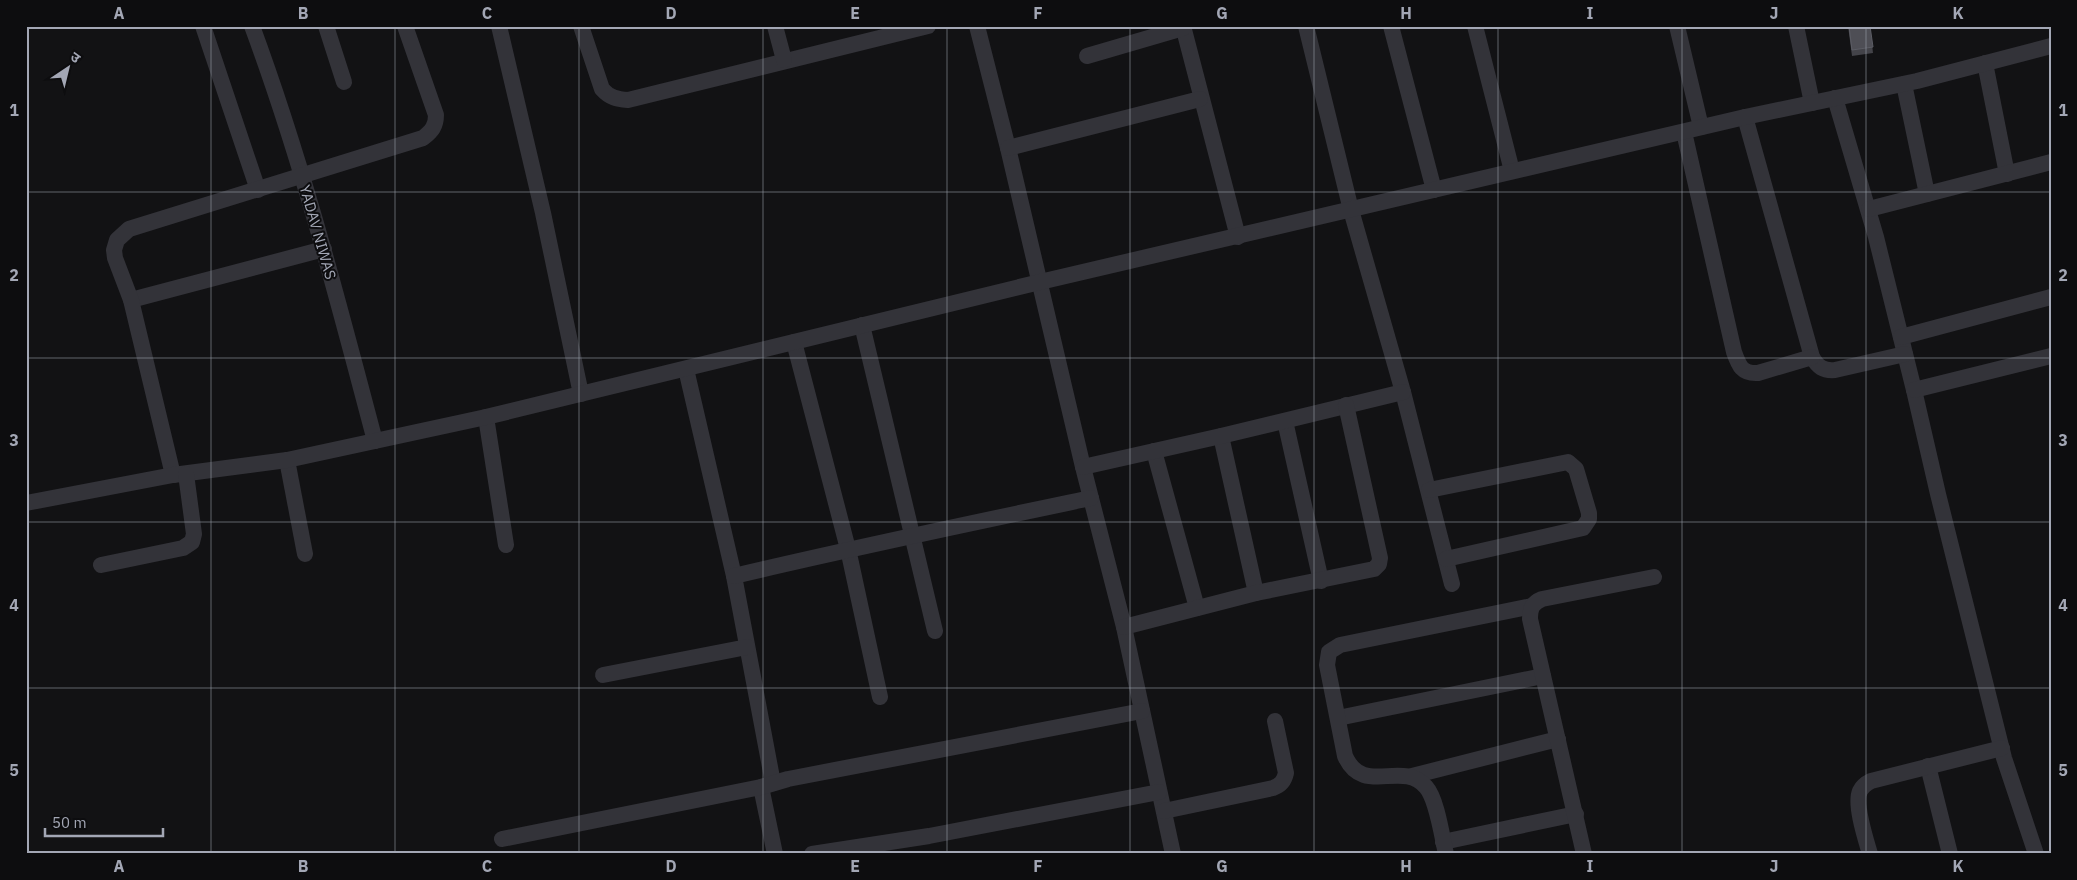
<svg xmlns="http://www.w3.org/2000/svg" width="2077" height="880" font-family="'IBM Plex Sans','Noto Sans Devanagari',sans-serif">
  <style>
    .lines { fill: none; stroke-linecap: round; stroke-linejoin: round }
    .street { stroke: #333339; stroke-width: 16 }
    .wall { fill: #434349 }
    .building { fill: #4e4e55; stroke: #5b5c64 }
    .grid { fill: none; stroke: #a3a7b5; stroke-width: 1; stroke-opacity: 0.55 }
    .labels { text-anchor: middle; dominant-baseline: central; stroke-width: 4; stroke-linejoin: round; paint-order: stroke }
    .street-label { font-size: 15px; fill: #a3a7b5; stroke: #0d0d0f }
    .neatline { fill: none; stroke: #a3a7b5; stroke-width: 2 }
    .grid-label { font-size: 16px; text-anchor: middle; font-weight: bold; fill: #a3a7b5 }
  </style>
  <rect width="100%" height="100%" fill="#121214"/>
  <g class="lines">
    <!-- street -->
    <g class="street">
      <path d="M203,26L258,190"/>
      <path d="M252,26C302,161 338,301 375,441"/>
      <path d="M326,26L344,82"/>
      <path d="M499,26L543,213L581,394"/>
      <path d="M581,26L602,89C610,98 617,99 628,100L928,26"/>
      <path d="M775,26L784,60"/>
      <path d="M977,26L1008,148L1083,467L1124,627L1173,854"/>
      <path d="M1183,26L1238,237"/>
      <path d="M1306,26L1351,210L1403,392L1452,584"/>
      <path d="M1391,26L1434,190"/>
      <path d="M1475,26L1512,171"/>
      <path d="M1677,26L1701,127"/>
      <path d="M1796,26L1812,103"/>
      <path d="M1087,56L1183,28"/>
      <path d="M1985,63L2007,174"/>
      <path d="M1904,84L1927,194"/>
      <path d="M1835,98L1876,237L1914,390L1938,494L2004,758L2036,854"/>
      <path d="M1745,117L1812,357C1818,367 1823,371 1835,370L1905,354"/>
      <path d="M1684,132L1734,352C1739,366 1742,374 1758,373L1812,357"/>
      <path d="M1008,148L1200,99"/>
      <path d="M1869,209L2051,162"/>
      <path d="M131,300L324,249"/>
      <path d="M862,325L935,631"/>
      <path d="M1901,337L2051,297"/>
      <path d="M794,342L848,549L880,697"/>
      <path d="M686,369L734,576L773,783"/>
      <path d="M1914,390L2051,356"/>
      <path d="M486,417L506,545"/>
      <path d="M1285,421L1321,581"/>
      <path d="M1221,436L1256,593"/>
      <path d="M1154,451L1197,608"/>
      <path d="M287,460L305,554"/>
      <path d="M1083,467L1221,436L1403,392"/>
      <path d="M173,475L131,300L115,258L114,250L117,240L129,229L423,138C432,131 436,126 436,115L405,26"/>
      <path d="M1429,490L1568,462L1576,469L1589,513V519L1583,528L1446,559"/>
      <path d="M26,503L173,475L287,460L486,417L1040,282L1745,117L1917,81L2051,46"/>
      <path d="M101,565L183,548L192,542L194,534L186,474"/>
      <path d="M734,576C852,548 972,523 1091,498"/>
      <path d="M1124,627L1256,593L1374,569L1379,564L1380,558L1346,405"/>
      <path d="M603,675L747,647"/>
      <path d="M1338,718L1543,676"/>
      <path d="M1928,766L1950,854"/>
      <path d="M1412,776L1558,739"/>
      <path d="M761,787L775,854"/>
      <path d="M1164,811L1273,788C1281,785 1284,781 1286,773L1275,721"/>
      <path d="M502,839L761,787L788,779L1142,711"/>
      <path d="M1443,842L1576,814"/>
      <path d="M812,854L929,836L1159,792"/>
      <path d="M1446,854C1442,837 1437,799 1426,787C1402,759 1363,797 1345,756L1327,665L1329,652L1340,645L1532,606"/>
      <path d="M1584,854L1530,619C1530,609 1532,603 1542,599L1654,577"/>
      <path d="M1870,854C1866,840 1854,804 1860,791C1862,787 1867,783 1871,781L2002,748"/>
    </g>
  </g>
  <!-- wall -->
  <path class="wall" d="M1848,26H1870L1873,53L1852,56Z"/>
  <!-- building -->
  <path class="building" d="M1849,26H1870L1873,47L1852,50Z"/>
  <!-- grid -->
  <path class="grid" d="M211,26V854M395,26V854M579,26V854M763,26V854M947,26V854M1130,26V854M1314,26V854M1498,26V854M1682,26V854M1866,26V854M26,192H2051M26,358H2051M26,522H2051M26,688H2051"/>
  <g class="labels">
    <!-- street labels -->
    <g class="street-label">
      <text transform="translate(318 232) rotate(74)">YADAV NIWAS</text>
    </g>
  </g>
  <!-- border -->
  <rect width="2077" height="880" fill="none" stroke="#0d0d0f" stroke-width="55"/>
  <!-- north arrow -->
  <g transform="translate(68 68) rotate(35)" stroke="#0d0d0f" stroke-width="4" paint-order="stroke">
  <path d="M0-4L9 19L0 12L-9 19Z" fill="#a3a7b5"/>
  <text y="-8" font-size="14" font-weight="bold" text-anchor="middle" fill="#a3a7b5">उ</text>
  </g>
  <!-- scale -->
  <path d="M45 828v8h118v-8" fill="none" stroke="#a3a7b5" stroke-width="2.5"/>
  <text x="52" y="828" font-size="15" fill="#a3a7b5" stroke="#0d0d0f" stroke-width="4" paint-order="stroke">50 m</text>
  <rect x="28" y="28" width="2022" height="824" class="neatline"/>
  <g class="grid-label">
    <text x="119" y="19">A</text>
    <text x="303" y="19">B</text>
    <text x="487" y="19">C</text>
    <text x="671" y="19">D</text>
    <text x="855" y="19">E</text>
    <text x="1038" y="19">F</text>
    <text x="1222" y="19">G</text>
    <text x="1406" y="19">H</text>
    <text x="1590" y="19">I</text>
    <text x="1774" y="19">J</text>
    <text x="1958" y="19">K</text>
    <text x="14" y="116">1</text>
    <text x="2063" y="116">1</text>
    <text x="14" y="281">2</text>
    <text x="2063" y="281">2</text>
    <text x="14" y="446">3</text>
    <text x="2063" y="446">3</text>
    <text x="14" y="611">4</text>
    <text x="2063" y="611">4</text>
    <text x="14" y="776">5</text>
    <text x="2063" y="776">5</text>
    <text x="119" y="872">A</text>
    <text x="303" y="872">B</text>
    <text x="487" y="872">C</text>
    <text x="671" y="872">D</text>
    <text x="855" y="872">E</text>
    <text x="1038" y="872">F</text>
    <text x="1222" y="872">G</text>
    <text x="1406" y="872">H</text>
    <text x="1590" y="872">I</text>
    <text x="1774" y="872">J</text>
    <text x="1958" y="872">K</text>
  </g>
</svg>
